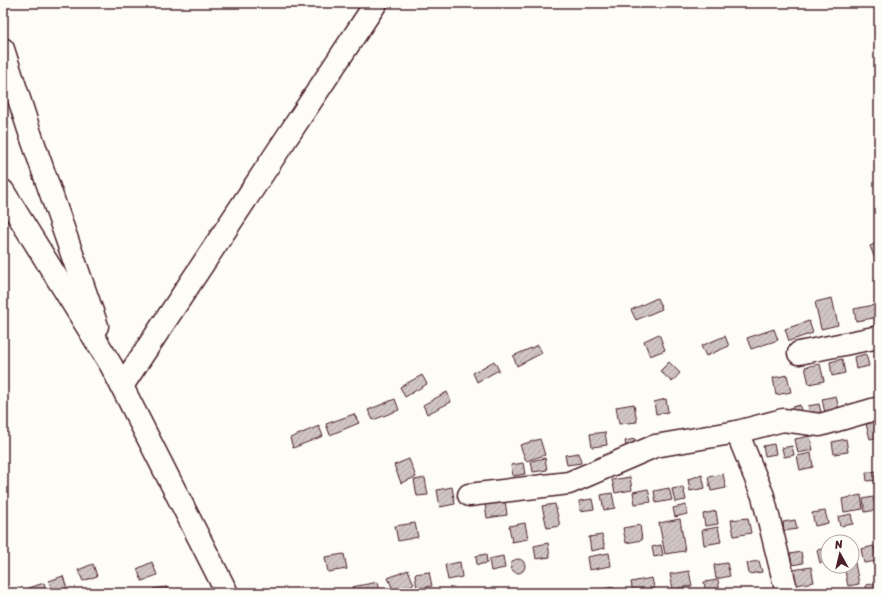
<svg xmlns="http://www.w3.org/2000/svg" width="882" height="596" font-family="Sriracha,sans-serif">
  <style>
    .building { fill: url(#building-hatch); stroke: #4a1f2b }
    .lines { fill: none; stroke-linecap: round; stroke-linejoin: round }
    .minor-casing { stroke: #4a1f2b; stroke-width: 25 }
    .minor { stroke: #fdfcf7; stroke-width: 22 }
  </style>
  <defs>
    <pattern id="building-hatch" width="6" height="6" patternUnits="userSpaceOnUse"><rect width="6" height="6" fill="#d0c5c4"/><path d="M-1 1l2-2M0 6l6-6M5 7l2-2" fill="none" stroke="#b4a9a9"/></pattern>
  </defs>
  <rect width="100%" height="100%" fill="#fdfcf7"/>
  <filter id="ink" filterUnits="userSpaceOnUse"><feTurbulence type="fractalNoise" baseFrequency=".025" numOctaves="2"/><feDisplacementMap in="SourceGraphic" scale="8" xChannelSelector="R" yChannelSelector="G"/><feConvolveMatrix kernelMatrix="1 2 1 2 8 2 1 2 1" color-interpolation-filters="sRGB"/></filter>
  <g filter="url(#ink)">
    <!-- building -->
    <g class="building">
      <path d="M879,242V269L870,246Z"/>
      <path d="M657,298L662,309L636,320L631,310Z"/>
      <path d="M832,298L838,325L821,329L815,302Z"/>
      <path d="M879,304V317L856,321L854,309Z"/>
      <path d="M809,321L813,333L789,341L785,329Z"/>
      <path d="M774,329L778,340L751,349L747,338Z"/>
      <path d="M659,334L665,350L650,356L644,341Z"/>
      <path d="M725,336L729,346L706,356L701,346Z"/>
      <path d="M538,345L542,353L517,366L513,356Z"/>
      <path d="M866,354L869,366L856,369L854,357Z"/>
      <path d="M842,359L845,373L832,376L830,362Z"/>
      <path d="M494,361L499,370L477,382L473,373Z"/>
      <path d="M669,362L680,373L672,382L660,371Z"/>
      <path d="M820,364L824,381L809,384L805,367Z"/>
      <path d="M422,375L427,384L405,397L400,387Z"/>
      <path d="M787,375L791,392L776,395L773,378Z"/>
      <path d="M447,392L451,402L427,414L423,405Z"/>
      <path d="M836,396L839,410L825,413L822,399Z"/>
      <path d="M395,399L399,410L373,420L368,410Z"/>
      <path d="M666,399L668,412L656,414L654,402Z"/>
      <path d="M634,404L637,422L619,424L616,407Z"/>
      <path d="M819,404L821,412L811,415L808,406Z"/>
      <path d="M800,405L802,414L791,417L790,408Z"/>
      <path d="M354,414L359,423L330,435L326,424Z"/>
      <path d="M879,421V437L870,439L866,424Z"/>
      <path d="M319,426L323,436L293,448L290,438Z"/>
      <path d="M605,432L607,445L592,447L590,434Z"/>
      <path d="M810,436L813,450L798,453L795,439Z"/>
      <path d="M540,439L545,455L526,461L520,445Z"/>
      <path d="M635,439L637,450L627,451L625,441Z"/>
      <path d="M846,439L848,452L834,454L832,442Z"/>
      <path d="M774,444L776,454L765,456L763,446Z"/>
      <path d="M792,446L794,455L784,457L782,448Z"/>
      <path d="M579,453L581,463L567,465L565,455Z"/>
      <path d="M811,453L813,467L800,470L797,456Z"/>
      <path d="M545,458L547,470L533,472L531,461Z"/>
      <path d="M409,459L416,477L401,483L394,465Z"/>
      <path d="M523,463L525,474L513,476L511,465Z"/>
      <path d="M876,471L877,480L867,481L866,473Z"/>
      <path d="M723,474L726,488L711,491L708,477Z"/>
      <path d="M702,475L705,488L690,491L688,479Z"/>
      <path d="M630,477L632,490L615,493L612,480Z"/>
      <path d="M425,478L428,495L417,496L414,480Z"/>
      <path d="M452,487L455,504L440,507L437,490Z"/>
      <path d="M683,487L686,500L675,502L672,489Z"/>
      <path d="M669,488L672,500L656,503L654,491Z"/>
      <path d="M648,489L651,502L635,504L633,492Z"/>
      <path d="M612,493L615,508L604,510L601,495Z"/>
      <path d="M861,495L863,509L844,512L842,499Z"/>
      <path d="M873,497L876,510L865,512L863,499Z"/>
      <path d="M592,499L594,509L580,511L579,501Z"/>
      <path d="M505,500L507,515L487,518L485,504Z"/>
      <path d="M555,504L560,526L547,528L542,506Z"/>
      <path d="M686,505L687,514L675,517L673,508Z"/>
      <path d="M716,511L718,524L705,526L703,514Z"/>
      <path d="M825,511L828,523L815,526L812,513Z"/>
      <path d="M851,514L853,524L840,526L838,517Z"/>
      <path d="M748,518L751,533L734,536L731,520Z"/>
      <path d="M680,519L685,551L665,554L659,523Z"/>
      <path d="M795,520L797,529L784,531L783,522Z"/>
      <path d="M415,523L418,537L398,541L395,526Z"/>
      <path d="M525,523L528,539L512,542L509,526Z"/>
      <path d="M640,525L642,540L626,543L623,528Z"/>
      <path d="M718,527L721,542L704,545L702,530Z"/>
      <path d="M602,535L605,548L591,551L589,537Z"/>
      <path d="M548,543L550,557L536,559L534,546Z"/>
      <path d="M661,545L663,555L654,557L652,547Z"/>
      <path d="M874,546L877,561L864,563L861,549Z"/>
      <path d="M828,548V562L820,563L817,550Z"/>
      <path d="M801,552L803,563L792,565L790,554Z"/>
      <path d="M609,553L611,566L589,570L587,557Z"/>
      <path d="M344,554L347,569L328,572L325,557Z"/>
      <path d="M486,554L487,563L477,565L476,556Z"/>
      <path d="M503,556L505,568L491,571L489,559Z"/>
      <circle cx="518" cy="566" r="7"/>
      <path d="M759,561L762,572L749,574L747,563Z"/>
      <path d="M152,562L157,575L142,581L137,569Z"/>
      <path d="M460,562L462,577L448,580L445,565Z"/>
      <path d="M727,563L730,576L716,579L714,565Z"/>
      <path d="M855,563L859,584L848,586L844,566H852V564Z"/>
      <path d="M93,564L97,576L83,581L78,570Z"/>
      <path d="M811,567L814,582L796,585L793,570Z"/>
      <path d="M408,570L414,584L394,592L388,578Z"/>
      <path d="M689,571L692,586L673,589L670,574Z"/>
      <path d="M429,572L432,586L417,589L415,574Z"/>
      <path d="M63,576L68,592L53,593L49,581Z"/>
      <path d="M652,578L655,592L633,593L631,582Z"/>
      <path d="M718,580L720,593H706L704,582Z"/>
      <path d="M378,582L380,593H354L352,587Z"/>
      <path d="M44,583L47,593H31L29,588Z"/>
      <path d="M879,583V593H867L866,585Z"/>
      <path d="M167,587L168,593H154L153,589Z"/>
      <path d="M613,587L614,593H594V591Z"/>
      <path d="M690,590L691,593H675Z"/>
    </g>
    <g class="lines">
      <defs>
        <g id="minor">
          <path d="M3,49L30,133L97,326"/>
          <path d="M3,191L111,365L227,593"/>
          <path d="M799,353L879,337"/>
          <path d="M122,386L376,3"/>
          <path d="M737,432L763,496L787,593"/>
          <path d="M469,495L569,483L655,446L737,432L783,420L820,425L879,408"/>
        </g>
      </defs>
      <!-- minor casing -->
      <use href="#minor" class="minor-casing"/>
      <!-- minor -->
      <use href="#minor" class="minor"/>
    </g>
  </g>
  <!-- margin -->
  <rect width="882" height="596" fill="none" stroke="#fdfcf7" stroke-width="16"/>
  <rect x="8" y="8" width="866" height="580" fill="none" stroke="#4a1f2b" stroke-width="1.5" filter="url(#ink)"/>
  <!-- north arrow -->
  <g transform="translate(840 554) rotate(352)"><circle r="19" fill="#fdfcf7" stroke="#b5a4a5"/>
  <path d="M0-3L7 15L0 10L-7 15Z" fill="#4a1f2b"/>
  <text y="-6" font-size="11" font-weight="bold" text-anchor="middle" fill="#4a1f2b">N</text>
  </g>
</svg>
